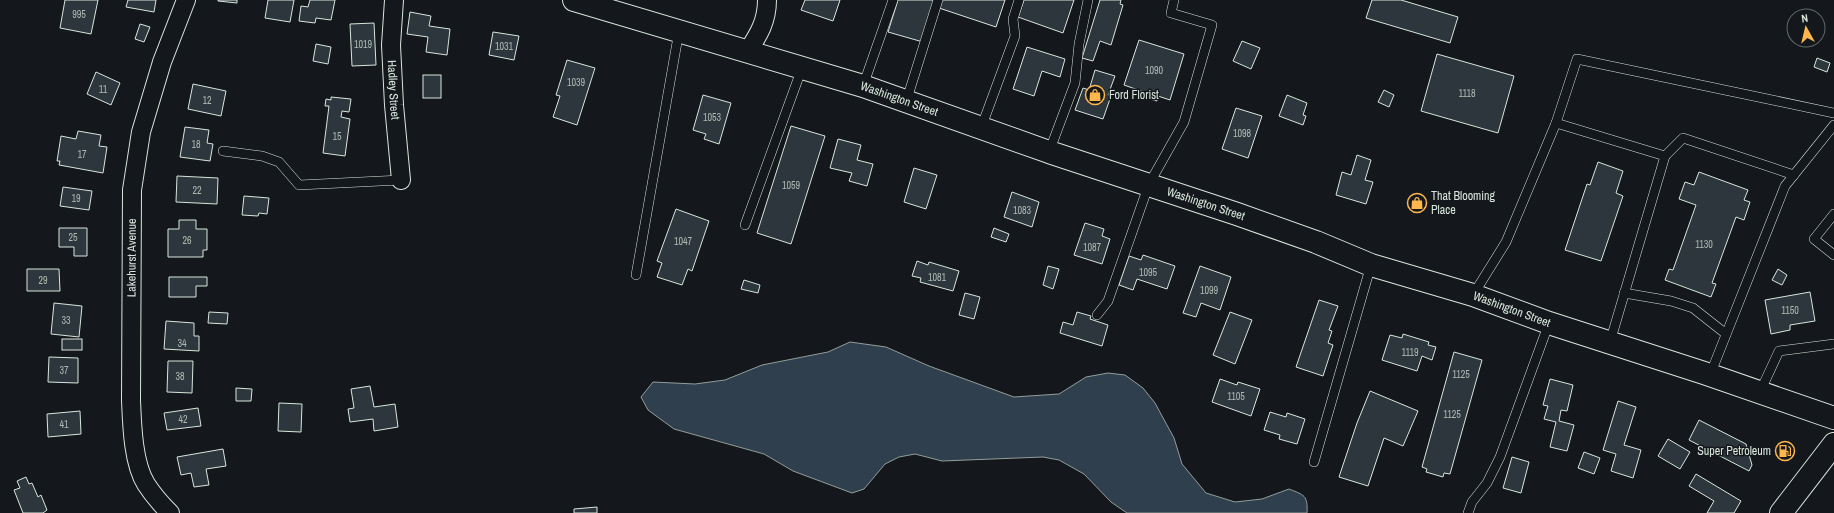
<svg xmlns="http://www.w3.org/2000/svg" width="1834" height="513" font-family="'Archivo Narrow',sans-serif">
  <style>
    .water { fill: #2f3f4d; stroke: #939e99 }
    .building { fill: #2c363c; stroke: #d8e6dc }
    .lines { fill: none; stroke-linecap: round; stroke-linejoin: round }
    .lane-casing { stroke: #d8e6dc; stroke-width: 10 }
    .street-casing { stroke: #d8e6dc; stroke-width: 20 }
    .secondary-casing { stroke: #d8e6dc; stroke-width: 24 }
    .primary-casing { stroke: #d8e6dc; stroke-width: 24 }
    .lane { stroke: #14181c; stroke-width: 9 }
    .street { stroke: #14181c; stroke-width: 18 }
    .secondary { stroke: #14181c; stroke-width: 22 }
    .primary { stroke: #14181c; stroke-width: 22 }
    .labels { text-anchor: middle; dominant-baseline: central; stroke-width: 3; stroke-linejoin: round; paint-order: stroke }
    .number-label { font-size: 10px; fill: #adbab4 }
    .street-label { font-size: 12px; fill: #d8e6dc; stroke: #14181c }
    .poi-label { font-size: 12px; fill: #d8e6dc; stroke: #14181c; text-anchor: start }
  </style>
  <rect width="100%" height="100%" fill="#14181c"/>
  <!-- water -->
  <path class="water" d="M850,342L886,347L929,366L1014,397L1059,394L1086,377L1108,373L1125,375L1143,388L1155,403L1174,438L1182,464L1206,493L1235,502L1262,499L1289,489C1304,495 1308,495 1307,513H1127L1111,502L1084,474L1059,460L1043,457L942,461L915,454L899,457L885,464L864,489L852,493L793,471L764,454L674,429L648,410L641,397L653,382L695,384L725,380L762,365L828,352Z"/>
  <!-- building -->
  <g class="building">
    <path d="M65,0H98L91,34L60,28Z"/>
    <path d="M128,0H156L154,12L126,7Z"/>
    <path d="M218,0H237V3L218,1Z"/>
    <path d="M268,0H294L290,22L265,18Z"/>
    <path d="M310,0H335L331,20L316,18L315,23L299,21L301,6L308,7Z"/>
    <path d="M805,0H840L833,21L801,10Z"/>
    <path d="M898,0H937L923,42L888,32Z"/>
    <path d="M942,0H1005L996,27L939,8Z"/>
    <path d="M1024,0H1074L1063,33L1018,17Z"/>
    <path d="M1100,0H1121L1120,4L1123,5L1111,45L1100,41L1093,61L1082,58Z"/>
    <path d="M1372,0H1401L1458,17L1450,43L1366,18Z"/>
    <path d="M410,12L431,16L429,26L450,29L447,55L426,52L428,37L407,34Z"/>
    <path d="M374,23L376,65L352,66L350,24Z"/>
    <path d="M140,24L150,27L144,42L135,39Z"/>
    <path d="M493,32L519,36L514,60L489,55Z"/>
    <path d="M1139,40L1184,54L1170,100L1158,96L1157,101L1143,97L1144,92L1124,85Z"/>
    <path d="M1242,41L1260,48L1251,69L1233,61Z"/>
    <path d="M316,44L331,47L328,64L313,61Z"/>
    <path d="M1027,47L1065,59L1060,77L1042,71L1034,96L1013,89Z"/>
    <path d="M1437,54L1514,76L1498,133L1421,111Z"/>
    <path d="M1817,58L1830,63L1827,72L1814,67Z"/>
    <path d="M567,60L595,68L577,125L553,117L560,96L556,95Z"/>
    <path d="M1095,70L1115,76L1108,95L1111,96L1103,119L1075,110L1083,88L1089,90Z"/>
    <path d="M96,72L120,83L111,105L87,94Z"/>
    <rect x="423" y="75" width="18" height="23"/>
    <path d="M193,84L226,91L221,116L188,109Z"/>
    <path d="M1384,90L1394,95L1389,107L1378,102Z"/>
    <path d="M703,95L731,103L719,144L704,139L706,134L693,130Z"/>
    <path d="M1287,95L1307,103L1303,115L1306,116L1303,125L1279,116Z"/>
    <path d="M331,97L351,99L349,112L342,111L341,117L350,119L345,156L323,153L329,106H325L326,99L331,100Z"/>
    <path d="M1236,108L1262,116L1248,158L1222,149Z"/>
    <path d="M791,126L825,136L791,244L757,233Z"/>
    <path d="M185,127L209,130L207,143L213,144L210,161L180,157Z"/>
    <path d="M78,131L101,135L99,146L107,147L103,173L59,165L60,161H57L61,136L76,139Z"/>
    <path d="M838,139L861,145L857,160L873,164L867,186L849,181L852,173L830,168Z"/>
    <path d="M1357,155L1371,160L1365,180L1373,182L1366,204L1336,195L1342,172L1351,175Z"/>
    <path d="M1598,162L1623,171L1616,193L1623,196L1601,261L1565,250L1587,184L1590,185Z"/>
    <path d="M914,168L937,175L926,209L904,202Z"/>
    <path d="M1699,172L1748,190L1744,200L1750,202L1744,220L1736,217L1712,283L1716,284L1711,297L1665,280L1669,269L1673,270L1696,205L1679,199L1685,182L1694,185Z"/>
    <path d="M177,176L218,178L217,204L176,202Z"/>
    <path d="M63,187L92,191L89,210L60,206Z"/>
    <path d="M1012,192L1039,202L1032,227L1004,217Z"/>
    <path d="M244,196L269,198L267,214L259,213L258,216L242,215Z"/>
    <path d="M676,209L709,221L692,271L688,269L682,285L657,277L662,263L657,261Z"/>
    <path d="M179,220H196V229H207V250H203V257H168V229H179Z"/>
    <path d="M1085,223L1104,229L1102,236L1110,239L1102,264L1074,255Z"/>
    <path d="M59,228H87V256H74V247H59Z"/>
    <path d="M994,228L1009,234L1006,242L991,237Z"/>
    <path d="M1143,255L1175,266L1167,289L1137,279L1133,290L1119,285L1129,256L1141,260Z"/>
    <path d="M917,261L928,265L929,262L959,271L953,291L920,282L921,278L912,276Z"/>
    <path d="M1048,266L1059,269L1053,289L1043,285Z"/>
    <path d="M1200,266L1231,277L1220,310L1201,303L1196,317L1183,313Z"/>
    <path d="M27,269H59L60,291H27Z"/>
    <path d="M1778,269L1787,275L1782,285L1772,280Z"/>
    <path d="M169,277H207V286H196V297H169Z"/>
    <path d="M744,280L760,285L758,293L741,289Z"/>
    <path d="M1810,292L1815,321L1790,325V330L1771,334L1765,300Z"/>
    <path d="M965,293L980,297L974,319L959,315Z"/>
    <path d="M1319,300L1338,306L1329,330L1332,331L1328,343L1333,345L1323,376L1296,367Z"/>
    <path d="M54,303L82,306L79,337L51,334Z"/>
    <path d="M209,312L228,313L227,324L208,323Z"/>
    <path d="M1077,312L1091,316L1090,319L1108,325L1102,346L1060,333L1063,322L1073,325Z"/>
    <path d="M1230,312L1252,320L1235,364L1213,355Z"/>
    <path d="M166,321L194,323V336H199V351L164,349Z"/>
    <path d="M1403,334L1429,342L1428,345L1436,347L1432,360L1422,356L1417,371L1382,360L1390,335L1402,338Z"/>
    <rect x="62" y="339" width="20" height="11"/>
    <path d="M1454,352L1482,360L1450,474L1444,473L1443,477L1426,472L1427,469L1422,467Z"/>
    <path d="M49,357L78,358V383L48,382Z"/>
    <path d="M168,361H193L192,393L167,392Z"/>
    <path d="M1220,379L1237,385L1238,382L1260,389L1251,416L1212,402Z"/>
    <path d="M1550,379L1573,385L1567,411L1561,410L1559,421L1574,425L1567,451L1550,447L1556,422L1544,419L1548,406L1543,405Z"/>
    <path d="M370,386L374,407L395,404L398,427L374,431L373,419L350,422L348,409L354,408L351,389Z"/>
    <path d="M236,388L252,389L251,401H236Z"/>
    <path d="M1370,391L1418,411L1403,446L1384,438L1368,486L1339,477L1357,423Z"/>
    <path d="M1618,401L1636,407L1624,445L1641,450L1633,478L1611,471L1616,454L1603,450Z"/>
    <path d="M279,403L302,404L301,432L278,431Z"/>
    <path d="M198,408L201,426L167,430L164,413Z"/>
    <path d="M80,411L81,434L48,437L47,414Z"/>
    <path d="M1270,412L1286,417L1287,413L1305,419L1297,444L1279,439L1280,435L1264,430Z"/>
    <path d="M1699,420L1746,444L1752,465L1749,471L1689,440Z"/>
    <path d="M1668,439L1690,452L1680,469L1658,456Z"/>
    <path d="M223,449L226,466L206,469L209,485L194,487L191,473L181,475L177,457Z"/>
    <path d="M1584,452L1600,458L1594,474L1578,468Z"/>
    <path d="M1512,457L1529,462L1521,493L1503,488Z"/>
    <path d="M1696,474L1741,501L1734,513H1707L1714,501L1689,486Z"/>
    <path d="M26,477L29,484L32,483L38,497L41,495L47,510L43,513H23L14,490L20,488L17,481Z"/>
    <path d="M597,507V513H574V509Z"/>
  </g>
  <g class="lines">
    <defs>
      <g id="lane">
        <path d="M863,86L893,0"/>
        <path d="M906,102L938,0"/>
        <path d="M981,128L1015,36L1013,19L1019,0"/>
        <path d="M223,151L262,156L279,162L299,185L401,180"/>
        <path d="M1049,152L1075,83L1079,44L1088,0"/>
        <path d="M1665,156L1683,138L1794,175"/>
        <path d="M1834,214L1814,239L1834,255"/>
        <path d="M745,225L802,68"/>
        <path d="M636,275L679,31"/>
        <path d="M1624,293L1671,301L1693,308L1726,334"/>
        <path d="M1473,295L1506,242L1556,123"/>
        <path d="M1097,315L1108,301L1149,184L1184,122L1212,25L1171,13L1174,0"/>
        <path d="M1610,342L1665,156L1556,123L1577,59L1834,113"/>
        <path d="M1710,375L1785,186L1834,125"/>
        <path d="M1760,392L1779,351L1834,344"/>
        <path d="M1314,462L1371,265"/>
        <path d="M1468,513L1472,502L1487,483L1500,457L1549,323"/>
      </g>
      <g id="street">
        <path id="s1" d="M394,0L391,45L394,105L401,180"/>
        <path d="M748,51C759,34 767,21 767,0"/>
        <path id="s2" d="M170,513C161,504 153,495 146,484C133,463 132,425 131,400L132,190L141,132L162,62L186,0"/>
      </g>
      <path id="secondary" d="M1781,513L1834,444"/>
      <g id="primary">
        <path id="s3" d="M574,0L863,86L1049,152L1237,214L1316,242L1371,265L1473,295L1549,323L1704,373L1834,418"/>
      </g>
    </defs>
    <!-- lane casing -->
    <use href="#lane" class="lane-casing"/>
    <!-- street casing -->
    <use href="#street" class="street-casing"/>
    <!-- secondary casing -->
    <use href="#secondary" class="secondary-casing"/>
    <!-- primary casing -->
    <use href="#primary" class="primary-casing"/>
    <!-- lane -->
    <use href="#lane" class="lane"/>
    <!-- street -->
    <use href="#street" class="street"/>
    <!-- secondary -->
    <use href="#secondary" class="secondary"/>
    <!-- primary -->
    <use href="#primary" class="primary"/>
  </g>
  <!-- icons -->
  <defs>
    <symbol id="shop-ring" viewBox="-11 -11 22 22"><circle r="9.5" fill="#14181c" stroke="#ffb74d" stroke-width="1.5"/><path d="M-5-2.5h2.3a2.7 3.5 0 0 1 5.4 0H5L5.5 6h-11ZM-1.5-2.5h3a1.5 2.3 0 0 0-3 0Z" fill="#ffb74d"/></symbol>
    <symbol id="fuel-ring" viewBox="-11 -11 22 22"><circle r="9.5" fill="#14181c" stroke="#ffb74d" stroke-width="1.5"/><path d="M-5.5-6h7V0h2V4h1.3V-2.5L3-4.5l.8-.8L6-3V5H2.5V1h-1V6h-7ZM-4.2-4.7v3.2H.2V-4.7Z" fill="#ffb74d"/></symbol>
  </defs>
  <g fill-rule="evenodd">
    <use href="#shop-ring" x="1084" y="84" width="22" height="22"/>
    <use href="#shop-ring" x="1406" y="192" width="22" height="22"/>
    <use href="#fuel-ring" x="1774" y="440" width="22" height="22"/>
  </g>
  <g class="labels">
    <!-- number labels -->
    <g class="number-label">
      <text x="79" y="14">995</text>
      <text x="363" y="44">1019</text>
      <text x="504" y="46">1031</text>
      <text x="1154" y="70">1090</text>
      <text x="576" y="82">1039</text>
      <text x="103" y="89">11</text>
      <text x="1467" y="93">1118</text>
      <text x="207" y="100">12</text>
      <text x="712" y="117">1053</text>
      <text x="1242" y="133">1098</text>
      <text x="337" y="136">15</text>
      <text x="196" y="144">18</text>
      <text x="82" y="154">17</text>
      <text x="791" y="185">1059</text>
      <text x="197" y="190">22</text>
      <text x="76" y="198">19</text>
      <text x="1022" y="210">1083</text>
      <text x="73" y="237">25</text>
      <text x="187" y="240">26</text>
      <text x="683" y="241">1047</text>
      <text x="1704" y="244">1130</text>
      <text x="1092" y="247">1087</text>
      <text x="1148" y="272">1095</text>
      <text x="937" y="277">1081</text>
      <text x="43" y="280">29</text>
      <text x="1209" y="290">1099</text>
      <text x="1790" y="310">1150</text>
      <text x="66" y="320">33</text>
      <text x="182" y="343">34</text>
      <text x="1410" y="352">1119</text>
      <text x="64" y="370">37</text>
      <text x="1461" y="374">1125</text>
      <text x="180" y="376">38</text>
      <text x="1236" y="396">1105</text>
      <text x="1452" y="414">1125</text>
      <text x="183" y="419">42</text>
      <text x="64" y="424">41</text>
    </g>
    <!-- street labels -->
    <g class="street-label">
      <text stroke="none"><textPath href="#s1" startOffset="90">Hadley Street</textPath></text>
      <text stroke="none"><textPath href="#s3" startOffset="340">Washington Street</textPath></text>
      <text stroke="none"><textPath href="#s3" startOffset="664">Washington Street</textPath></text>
      <text stroke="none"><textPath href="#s2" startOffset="266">Lakehurst Avenue</textPath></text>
      <text stroke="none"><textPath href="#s3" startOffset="988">Washington Street</textPath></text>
    </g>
    <!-- poi labels -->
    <g class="poi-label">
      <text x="1109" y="95">Ford Florist</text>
      <text x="1431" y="196">That Blooming<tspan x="1431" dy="14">Place</tspan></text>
      <text x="1771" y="451" text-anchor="end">Super Petroleum</text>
    </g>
  </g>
  <!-- north arrow -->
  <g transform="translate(1806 28) rotate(352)"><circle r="19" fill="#14181c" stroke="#626a69"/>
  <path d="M0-3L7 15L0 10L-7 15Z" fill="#ffb74d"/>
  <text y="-6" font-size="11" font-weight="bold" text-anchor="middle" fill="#d8e6dc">N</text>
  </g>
</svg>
